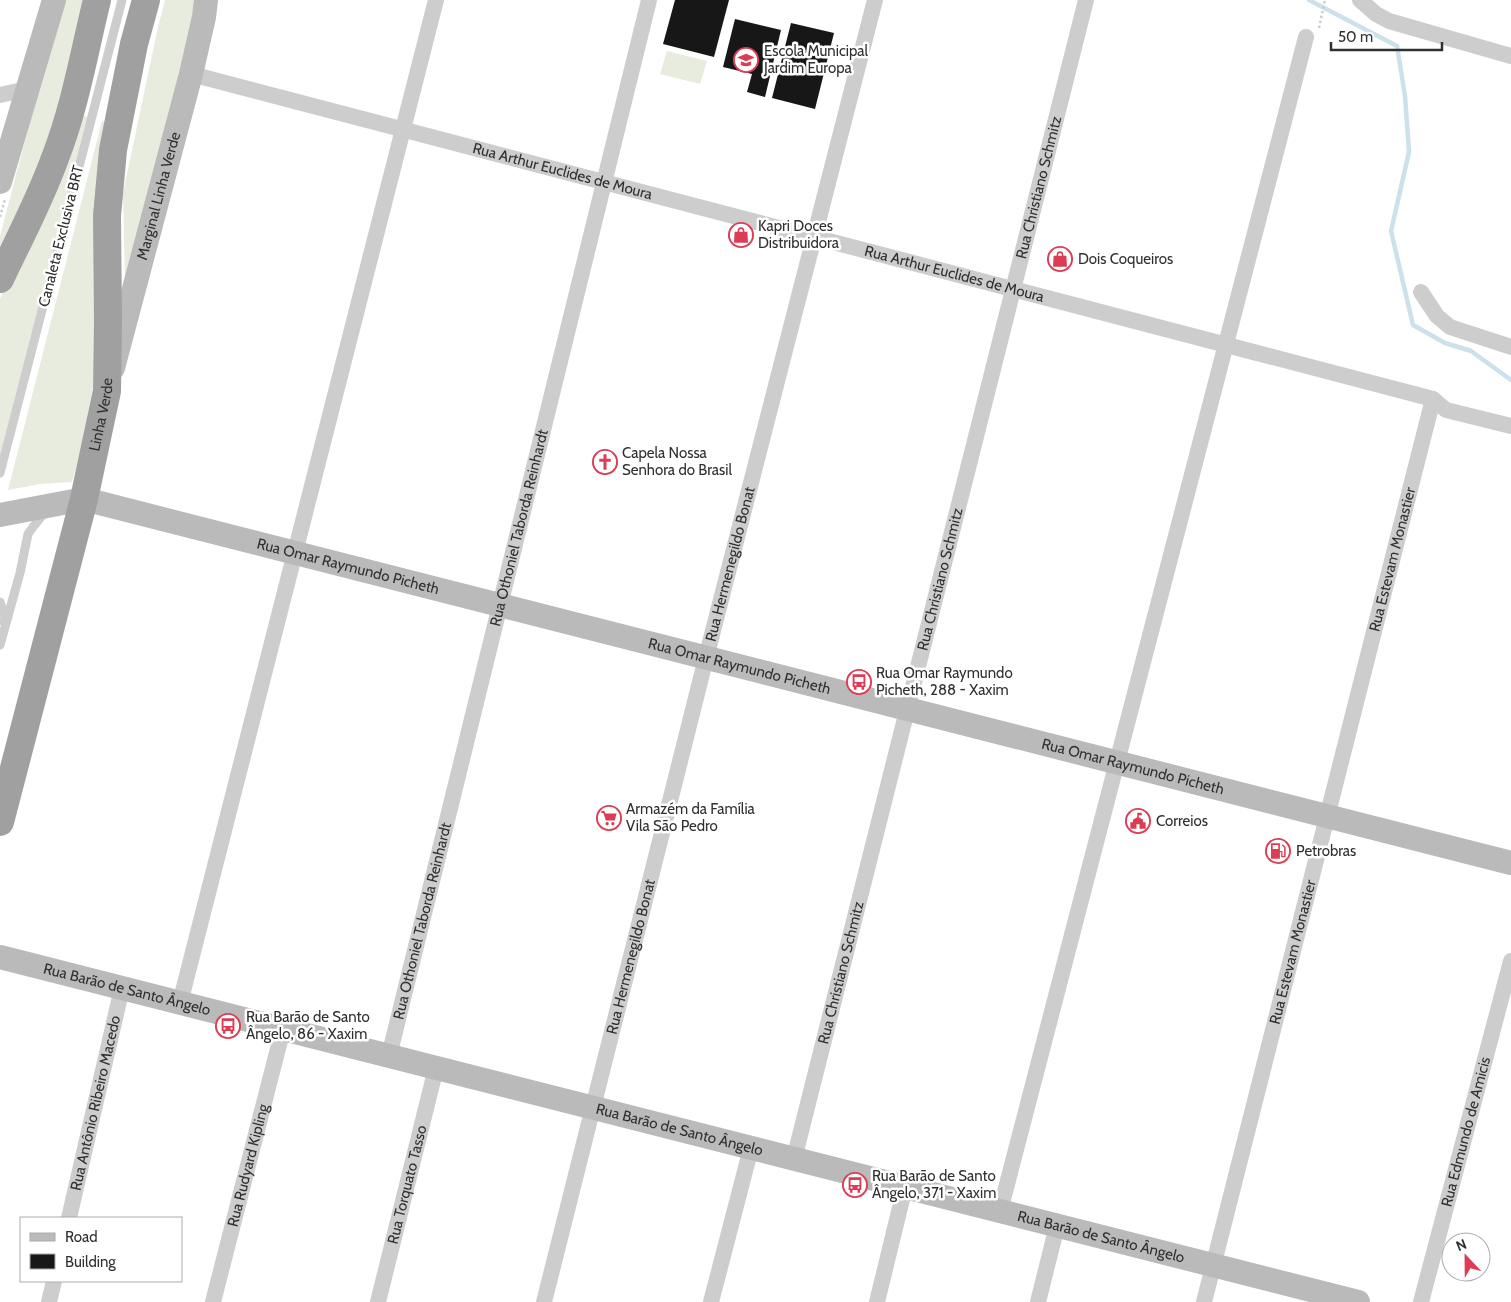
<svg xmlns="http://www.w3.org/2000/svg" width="1511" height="1302" font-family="Cabin,sans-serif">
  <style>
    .grass { fill: #e7ecdf }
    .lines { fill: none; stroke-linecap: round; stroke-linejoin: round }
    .stream { stroke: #cce1eb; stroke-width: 4.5 }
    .building { fill: #171717 }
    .path { stroke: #cdcdcd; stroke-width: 2.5; stroke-dasharray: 2.5 2.5; stroke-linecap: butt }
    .service { stroke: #cdcdcd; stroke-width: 9 }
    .minor { stroke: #cdcdcd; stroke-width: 16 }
    .secondary { stroke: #bababa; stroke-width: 24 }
    .trunk { stroke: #a0a0a0; stroke-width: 28 }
    .labels { text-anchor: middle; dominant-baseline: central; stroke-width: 5; stroke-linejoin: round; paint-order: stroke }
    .poi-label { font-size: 15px; fill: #303030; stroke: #fff; text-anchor: start }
    .street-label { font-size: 15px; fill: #303030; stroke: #fff }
  </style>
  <rect width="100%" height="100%" fill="#fff"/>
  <!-- grass -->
  <g class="grass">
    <path d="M62,0H87L61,105L24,200L0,246V236Z"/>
    <path d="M165,0H195L181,81L125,282L123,193L158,27Z"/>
    <path d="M667,51L707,61L700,84L660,74Z"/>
    <path d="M81,115L87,117L0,455V299Z"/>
    <path d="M102,121L108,122L97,341L93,385L83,442L72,482L40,484L8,490Z"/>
  </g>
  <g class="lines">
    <!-- stream -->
    <path class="stream" d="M1309,0L1397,46L1405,96L1409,152L1391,231L1413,325L1445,343L1471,351L1511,380"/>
  </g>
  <!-- building -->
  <g class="building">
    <path d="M675,0H729L714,57L663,44Z"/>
    <path d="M735,19L781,30L765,97L747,92L752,74L723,67Z"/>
    <path d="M791,23L834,33L815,109L772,98Z"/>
  </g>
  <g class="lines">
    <!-- path -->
    <g class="path">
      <path d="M1319,28L1325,0"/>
      <path d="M0,217L5,199"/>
    </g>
    <!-- service -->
    <g class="service">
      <path d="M0,473L122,0"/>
      <path d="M0,602L5,617L4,622"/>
      <path d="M0,645L20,573L28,534L33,527L46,511"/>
    </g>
    <!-- minor -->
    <g class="minor">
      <path d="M1360,0L1376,14L1389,21L1511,56"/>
      <path id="s1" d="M191,74L1433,399L1446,410L1511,426"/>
      <path d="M0,95L28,89"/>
      <path d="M1421,292L1437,316L1450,327L1511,347"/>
      <path d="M180,1003L436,0"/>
      <path id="s2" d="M389,1056L649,0"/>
      <path id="s3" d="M794,1159L1086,0"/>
      <path d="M1000,1211L1306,37"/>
      <path id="s4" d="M69,1218L122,988"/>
      <path d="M49,1302L54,1281"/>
      <path id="s5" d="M213,1302L283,1029"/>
      <path id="s6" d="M378,1302L436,1068"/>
      <path id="s7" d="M544,1302L706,658L875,0"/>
      <path d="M711,1302L751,1148"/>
      <path d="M877,1302L905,1187"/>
      <path d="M1038,1302L1057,1226"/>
      <path id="s8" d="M1204,1302L1433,399"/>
      <path id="s9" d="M1421,1302L1511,961"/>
    </g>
    <!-- secondary -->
    <g class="secondary">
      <path d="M0,182L54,0"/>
      <path id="s10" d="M113,368L191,74L204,17L206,0"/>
      <path id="s11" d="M0,515L84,499L1511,863"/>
      <path id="s12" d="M0,957L1358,1302"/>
    </g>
    <!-- trunk -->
    <g class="trunk">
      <path d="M0,279C19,239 40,200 55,158C75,107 84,53 97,0"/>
      <path id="s13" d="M0,822L84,499L107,391L108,322L107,216L113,150L134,44L146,0"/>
    </g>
  </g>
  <!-- icons -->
  <defs>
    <symbol id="school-ring" viewBox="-11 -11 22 22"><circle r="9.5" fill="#fff" stroke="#dc3d54" stroke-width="1.5"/><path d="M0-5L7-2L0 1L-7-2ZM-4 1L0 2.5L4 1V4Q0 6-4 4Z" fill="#dc3d54"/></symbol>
    <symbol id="shop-ring" viewBox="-11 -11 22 22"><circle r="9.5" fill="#fff" stroke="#dc3d54" stroke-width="1.5"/><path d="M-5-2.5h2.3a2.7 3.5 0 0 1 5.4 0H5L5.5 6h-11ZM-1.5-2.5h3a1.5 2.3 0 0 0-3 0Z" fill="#dc3d54"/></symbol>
    <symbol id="church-ring" viewBox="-11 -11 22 22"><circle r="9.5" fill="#fff" stroke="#dc3d54" stroke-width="1.5"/><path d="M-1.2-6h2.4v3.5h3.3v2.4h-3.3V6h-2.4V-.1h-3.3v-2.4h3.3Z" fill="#dc3d54"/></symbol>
    <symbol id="bus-ring" viewBox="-11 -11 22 22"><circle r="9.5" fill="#fff" stroke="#dc3d54" stroke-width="1.5"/><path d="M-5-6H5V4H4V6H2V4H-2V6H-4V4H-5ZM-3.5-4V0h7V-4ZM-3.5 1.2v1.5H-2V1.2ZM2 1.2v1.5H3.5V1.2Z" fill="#dc3d54"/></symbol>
    <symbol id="supermarket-ring" viewBox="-11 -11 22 22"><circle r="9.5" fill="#fff" stroke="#dc3d54" stroke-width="1.5"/><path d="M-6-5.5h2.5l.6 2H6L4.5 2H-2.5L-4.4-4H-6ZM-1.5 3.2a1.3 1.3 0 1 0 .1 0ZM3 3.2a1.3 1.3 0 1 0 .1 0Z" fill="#dc3d54"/></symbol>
    <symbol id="civic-ring" viewBox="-11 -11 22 22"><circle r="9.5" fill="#fff" stroke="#dc3d54" stroke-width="1.5"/><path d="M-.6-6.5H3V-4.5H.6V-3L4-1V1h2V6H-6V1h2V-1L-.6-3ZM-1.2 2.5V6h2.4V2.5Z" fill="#dc3d54"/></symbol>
    <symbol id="fuel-ring" viewBox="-11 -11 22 22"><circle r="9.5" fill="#fff" stroke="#dc3d54" stroke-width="1.5"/><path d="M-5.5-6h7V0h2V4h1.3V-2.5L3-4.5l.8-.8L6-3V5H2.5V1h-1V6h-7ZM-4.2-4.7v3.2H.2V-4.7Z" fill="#dc3d54"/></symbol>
  </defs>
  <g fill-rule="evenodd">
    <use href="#school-ring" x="732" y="46" width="28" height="28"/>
    <use href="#shop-ring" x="727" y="221" width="28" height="28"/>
    <use href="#shop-ring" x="1046" y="245" width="28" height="28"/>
    <use href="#church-ring" x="591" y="448" width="28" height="28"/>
    <use href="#bus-ring" x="845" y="668" width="28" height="28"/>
    <use href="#supermarket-ring" x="595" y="804" width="28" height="28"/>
    <use href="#civic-ring" x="1124" y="807" width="28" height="28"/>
    <use href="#fuel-ring" x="1264" y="837" width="28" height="28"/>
    <use href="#bus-ring" x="214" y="1012" width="28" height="28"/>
    <use href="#bus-ring" x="841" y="1171" width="28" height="28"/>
  </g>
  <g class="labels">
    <!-- poi labels -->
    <g class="poi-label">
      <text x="764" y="51">Escola Municipal<tspan x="764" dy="17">Jardim Europa</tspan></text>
      <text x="758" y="226">Kapri Doces<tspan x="758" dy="17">Distribuidora</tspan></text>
      <text x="1078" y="259">Dois Coqueiros</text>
      <text x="622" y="453">Capela Nossa<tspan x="622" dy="17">Senhora do Brasil</tspan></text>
      <text x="876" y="673">Rua Omar Raymundo<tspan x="876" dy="17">Picheth, 288 - Xaxim</tspan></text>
      <text x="626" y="809">Armazém da Família<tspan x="626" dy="17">Vila São Pedro</tspan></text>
      <text x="1156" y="821">Correios</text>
      <text x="1296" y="851">Petrobras</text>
      <text x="246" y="1017">Rua Barão de Santo<tspan x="246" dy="17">Ângelo, 86 - Xaxim</tspan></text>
      <text x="872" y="1176">Rua Barão de Santo<tspan x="872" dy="17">Ângelo, 371 - Xaxim</tspan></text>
    </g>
    <!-- street labels -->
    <g class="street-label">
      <text stroke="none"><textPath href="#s1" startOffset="384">Rua Arthur Euclides de Moura</textPath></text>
      <text stroke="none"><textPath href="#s3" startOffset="1002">Rua Christiano Schmitz</textPath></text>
      <text stroke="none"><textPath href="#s10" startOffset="178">Marginal Linha Verde</textPath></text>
      <text transform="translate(61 236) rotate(-76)">Canaleta Exclusiva BRT</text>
      <text stroke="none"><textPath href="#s1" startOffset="789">Rua Arthur Euclides de Moura</textPath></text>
      <text stroke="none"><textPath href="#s13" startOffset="420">Linha Verde</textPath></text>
      <text stroke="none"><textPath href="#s2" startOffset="544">Rua Othoniel Taborda Reinhardt</textPath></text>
      <text stroke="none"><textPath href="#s8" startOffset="766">Rua Estevam Monastier</textPath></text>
      <text stroke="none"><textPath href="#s7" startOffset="761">Rua Hermenegildo Bonat</textPath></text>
      <text stroke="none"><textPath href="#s11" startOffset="358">Rua Omar Raymundo Picheth</textPath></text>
      <text stroke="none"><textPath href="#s3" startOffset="598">Rua Christiano Schmitz</textPath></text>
      <text stroke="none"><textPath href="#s11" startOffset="762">Rua Omar Raymundo Picheth</textPath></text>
      <text stroke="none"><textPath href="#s11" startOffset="1168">Rua Omar Raymundo Picheth</textPath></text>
      <text stroke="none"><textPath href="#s2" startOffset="139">Rua Othoniel Taborda Reinhardt</textPath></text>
      <text stroke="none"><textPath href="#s8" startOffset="361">Rua Estevam Monastier</textPath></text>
      <text stroke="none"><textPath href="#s7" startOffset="356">Rua Hermenegildo Bonat</textPath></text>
      <text stroke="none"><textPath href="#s3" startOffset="192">Rua Christiano Schmitz</textPath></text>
      <text stroke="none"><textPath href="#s12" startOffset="131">Rua Barão de Santo Ângelo</textPath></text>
      <text stroke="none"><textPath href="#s4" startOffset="118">Rua Antônio Ribeiro Macedo</textPath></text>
      <text stroke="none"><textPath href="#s12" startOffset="701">Rua Barão de Santo Ângelo</textPath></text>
      <text stroke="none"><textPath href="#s9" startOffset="176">Rua Edmundo de Amicis</textPath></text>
      <text stroke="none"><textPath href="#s5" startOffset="141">Rua Rudyard Kipling</textPath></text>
      <text stroke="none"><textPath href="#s6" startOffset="121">Rua Torquato Tasso</textPath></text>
      <text stroke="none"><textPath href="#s12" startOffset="1136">Rua Barão de Santo Ângelo</textPath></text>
    </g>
  </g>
  <!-- legend -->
  <rect x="20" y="1217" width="162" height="65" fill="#ffffff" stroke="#acacac"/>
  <rect x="30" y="1233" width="25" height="8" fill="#bababa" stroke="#acacac"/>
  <text x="65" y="1242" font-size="15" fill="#303030">Road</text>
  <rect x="30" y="1254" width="25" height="15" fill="#171717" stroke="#acacac"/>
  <text x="65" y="1267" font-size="15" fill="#303030">Building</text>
  <!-- north arrow -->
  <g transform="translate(1466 1257) rotate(338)"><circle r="24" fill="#ffffff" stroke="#acacac"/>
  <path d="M0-4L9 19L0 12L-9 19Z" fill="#dc3d54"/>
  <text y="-8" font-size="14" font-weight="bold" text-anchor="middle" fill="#303030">N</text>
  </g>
  <!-- scale -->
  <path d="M1331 42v8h111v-8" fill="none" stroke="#303030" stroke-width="2.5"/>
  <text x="1338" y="42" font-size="15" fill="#303030" stroke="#ffffff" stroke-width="4" paint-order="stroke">50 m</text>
</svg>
